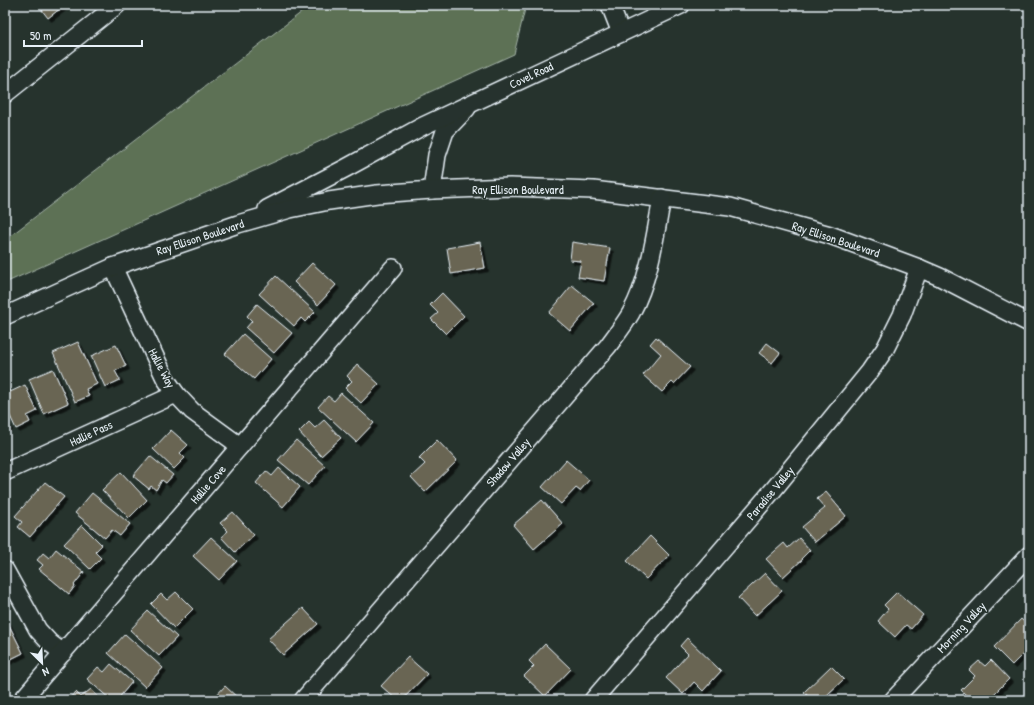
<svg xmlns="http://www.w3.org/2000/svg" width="1034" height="705" font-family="'Patrick Hand',sans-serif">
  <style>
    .green { fill: #5d7154; stroke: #a2b1a6 }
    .building { fill: #696552; stroke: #e8f1f8; filter: url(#shadow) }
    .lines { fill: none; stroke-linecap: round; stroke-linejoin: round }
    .minor-casing { stroke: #e8f1f8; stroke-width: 20 }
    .minor { stroke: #26332d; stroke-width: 17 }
    .labels { text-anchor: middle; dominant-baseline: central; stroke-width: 3; stroke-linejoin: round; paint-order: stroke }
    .street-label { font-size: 12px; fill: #e8f1f8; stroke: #26332d }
  </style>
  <defs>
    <filter id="shadow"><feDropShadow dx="3.5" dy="3.5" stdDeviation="0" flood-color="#0009"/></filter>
  </defs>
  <rect width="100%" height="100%" fill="#26332d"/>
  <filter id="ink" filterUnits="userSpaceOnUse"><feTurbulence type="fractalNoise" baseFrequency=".025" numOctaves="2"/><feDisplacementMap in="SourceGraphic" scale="8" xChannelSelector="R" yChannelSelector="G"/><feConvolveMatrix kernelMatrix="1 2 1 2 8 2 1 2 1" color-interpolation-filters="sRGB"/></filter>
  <g filter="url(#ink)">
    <!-- green -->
    <path class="green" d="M311,5H526L514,54L5,283V240Z"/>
    <!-- building -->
    <g class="building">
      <path d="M38,5H65L48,18Z"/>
      <path d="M480,242L485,268L451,274L447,248Z"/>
      <path d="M572,242L610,248L604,281L578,277L581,261L570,260Z"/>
      <path d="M312,263L336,285L318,305L294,282Z"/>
      <path d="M276,276L315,312L305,322L301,318L294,326L259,294Z"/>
      <path d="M572,285L594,303L570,331L549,313Z"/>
      <path d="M442,293L464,316L446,334L431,319L438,313L430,305Z"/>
      <path d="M257,304L292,333L274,353L246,328L252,321L247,316Z"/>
      <path d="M243,334L271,359L254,379L225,354Z"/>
      <path d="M656,337L690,367L674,384L672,382L662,392L643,375L661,354L650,344Z"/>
      <path d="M78,342L97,384L86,389L89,396L75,402L53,353Z"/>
      <path d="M767,343L780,353L772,363L759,353Z"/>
      <path d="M116,345L126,366L115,371L120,380L105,387L91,356Z"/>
      <path d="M357,364L379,384L361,403L345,388L352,381L347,376Z"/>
      <path d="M53,369L68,403L44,414L29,379Z"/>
      <path d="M25,385L37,411L27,416L30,422L16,429L5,405V387L7,386L10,392Z"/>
      <path d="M341,393L374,423L356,442L318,407L328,396L334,401Z"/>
      <path d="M5,419L9,427L5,429Z"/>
      <path d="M324,420L341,438L321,456L299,432L309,422L315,428Z"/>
      <path d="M171,430L188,445L180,453L185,458L174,469L153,449Z"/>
      <path d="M296,440L325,466L308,485L278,460Z"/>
      <path d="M437,440L457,461L425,492L411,477L425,464L419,458Z"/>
      <path d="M150,456L173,475L166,483L162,480L156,490L151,486L149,489L133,476Z"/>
      <path d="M566,460L589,480L580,491L576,488L561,504L542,487Z"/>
      <path d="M279,468L300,487L283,507L256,483L266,471L272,476Z"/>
      <path d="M121,472L147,500L129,518L102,490Z"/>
      <path d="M45,482L64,497L30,537L18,527L22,522L15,516Z"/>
      <path d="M826,492L846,516L815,542L802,527L825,508L817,499Z"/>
      <path d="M92,493L130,524L120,536L112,530L105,538L75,513Z"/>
      <path d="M542,500L563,524L534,549L513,525Z"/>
      <path d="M233,512L254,535L235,552L221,537L228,531L220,523Z"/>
      <path d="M82,525L102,545L95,552L101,558L90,569L64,544Z"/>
      <path d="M650,536L669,555L646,579L627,561Z"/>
      <path d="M211,537L237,561L219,580L193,556Z"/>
      <path d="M799,538L810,550L802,558L803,559L783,577L766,559L784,543L788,548Z"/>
      <path d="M56,549L84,572L74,585L75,586L69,594L39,569L43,565L37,560L43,553L49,558Z"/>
      <path d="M765,573L782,591L755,616L738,598Z"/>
      <path d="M176,592L193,609L174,628L151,604L161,594L167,600Z"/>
      <path d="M897,592L923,615L911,629L906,625L895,637L878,621L888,609L884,605Z"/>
      <path d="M303,608L318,624L283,655L268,639Z"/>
      <path d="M148,611L177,637L159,656L130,630Z"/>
      <path d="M5,617L23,653L5,662Z"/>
      <path d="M1021,619L1029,626V648L1012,665L994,647Z"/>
      <path d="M125,634L163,668L145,687L108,653Z"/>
      <path d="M687,638L721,671L703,691L694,682L683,694L666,678L688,654L680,646Z"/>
      <path d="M545,644L571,669L545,696L524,676L534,666L529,661Z"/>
      <path d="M408,657L427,674L402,700H397L381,686Z"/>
      <path d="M991,660L1009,679L990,698L985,694L979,700H971L961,690L975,676L969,670L979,661L985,666Z"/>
      <path d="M111,664L132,682L117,700H111L87,679L98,667L104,672Z"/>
      <path d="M831,666L844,679L827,695L832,700H812L804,692Z"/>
      <path d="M225,686L240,700H212Z"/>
      <path d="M91,689L101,700H67L76,692L81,697Z"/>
    </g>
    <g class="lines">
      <defs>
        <g id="minor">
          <path d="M610,5L621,33"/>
          <path d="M5,94L117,5"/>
          <path d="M432,190L437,155L445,131L467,108"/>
          <path d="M267,209L346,168L423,126L681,5"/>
          <path d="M113,267L165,378L176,394L192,411L240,446"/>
          <path d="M5,316L113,267L238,224L290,209L329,201L377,194L432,190L510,187L593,190L730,207L830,235L919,268L940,277L1029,323"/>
          <path d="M5,472L176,394"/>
          <path d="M5,570L38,630L50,643L63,653"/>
          <path d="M22,700L393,268"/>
          <path d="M303,700L608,346C616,335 624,325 631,313C650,278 655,236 662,198"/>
          <path d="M593,700L774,489L870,371L885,349L902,315L919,268"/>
          <path d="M893,700L1029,555"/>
        </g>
      </defs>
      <!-- minor casing -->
      <use href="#minor" class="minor-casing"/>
      <!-- minor -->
      <use href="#minor" class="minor"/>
    </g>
  </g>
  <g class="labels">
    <!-- street labels -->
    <g class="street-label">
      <text transform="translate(531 75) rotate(-25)">Covel Road</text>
      <text x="518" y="189">Ray Ellison Boulevard</text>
      <text transform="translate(200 237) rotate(-18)">Ray Ellison Boulevard</text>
      <text transform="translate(836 239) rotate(18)">Ray Ellison Boulevard</text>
      <text transform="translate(162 368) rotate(62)">Hallie Way</text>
      <text transform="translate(91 433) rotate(-25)">Hallie Pass</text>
      <text transform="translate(508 462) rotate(-49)">Shadow Valley</text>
      <text transform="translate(208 484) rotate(-49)">Hallie Cove</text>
      <text transform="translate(770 493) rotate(-50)">Paradise Valley</text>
      <text transform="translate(961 627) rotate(-47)">Morning Valley</text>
    </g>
  </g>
  <!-- margin -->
  <rect width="1034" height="705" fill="none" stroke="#26332d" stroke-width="20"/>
  <rect x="10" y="10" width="1014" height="685" fill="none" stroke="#e8f1f8" stroke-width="1.5" filter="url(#ink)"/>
  <!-- north arrow -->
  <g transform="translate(42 663) rotate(156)" stroke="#26332d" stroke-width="3" paint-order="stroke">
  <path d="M0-3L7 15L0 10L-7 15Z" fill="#e8f1f8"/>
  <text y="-6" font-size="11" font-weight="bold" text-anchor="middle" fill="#e8f1f8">N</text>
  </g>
  <!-- scale -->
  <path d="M24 40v6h118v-6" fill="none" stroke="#e8f1f8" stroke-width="2"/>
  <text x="30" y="40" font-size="12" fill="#e8f1f8" stroke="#26332d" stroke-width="3" paint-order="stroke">50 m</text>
</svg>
